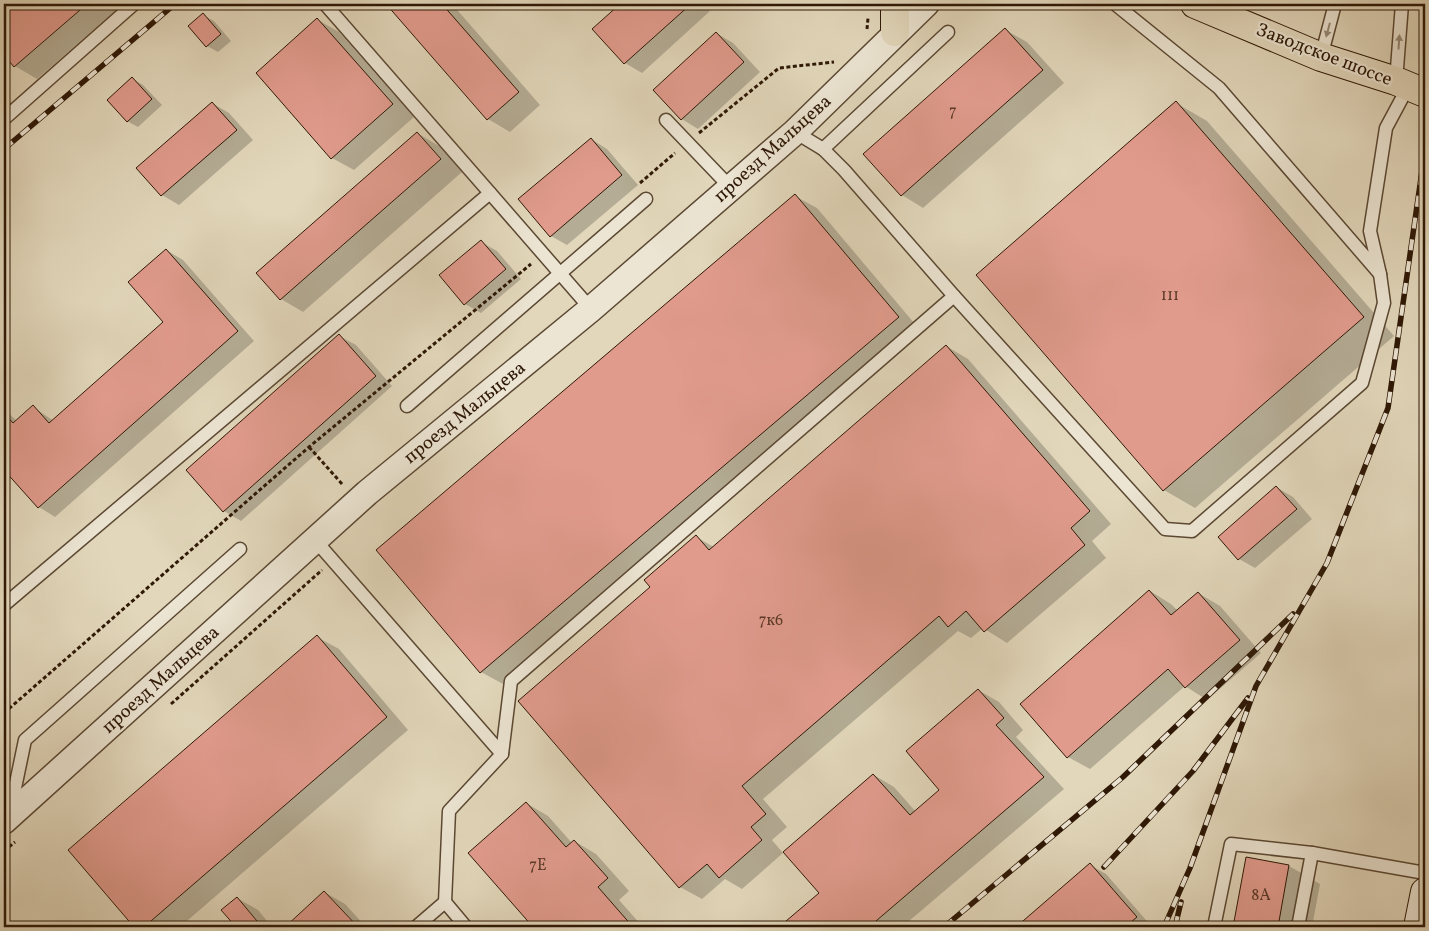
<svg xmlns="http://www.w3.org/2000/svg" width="1429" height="931" font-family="Vollkorn,serif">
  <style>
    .shadow { fill: #0003 }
    .building { fill: #e19b8d; stroke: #2e1806 }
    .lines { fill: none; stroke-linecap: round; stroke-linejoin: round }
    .lane-casing { stroke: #5b4833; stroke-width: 15 }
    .street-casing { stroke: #5b4833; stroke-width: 28 }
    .secondary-casing { stroke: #2e1806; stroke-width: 30 }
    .primary-casing { stroke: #2e1806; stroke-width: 30 }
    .path { stroke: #2e1806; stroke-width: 3; stroke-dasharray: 4 2.5; stroke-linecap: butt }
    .lane { stroke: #ece5d3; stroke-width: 12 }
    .street { stroke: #ece5d3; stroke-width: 25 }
    .secondary { stroke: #ece5d3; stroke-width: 28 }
    .primary { stroke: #e2d7bb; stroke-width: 28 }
    .rail-casing { stroke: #2e1806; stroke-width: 5.5 }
    .rail { stroke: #ece5d3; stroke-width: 4; stroke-dasharray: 11; stroke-linecap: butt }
    .oneway { fill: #968977 }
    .labels { text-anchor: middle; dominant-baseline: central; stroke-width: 4.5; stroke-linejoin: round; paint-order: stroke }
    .number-label { font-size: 16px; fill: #5b3928 }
    .street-label { font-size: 19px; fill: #2e1806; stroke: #ece5d3 }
  </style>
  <rect width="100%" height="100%" fill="#e2d7bb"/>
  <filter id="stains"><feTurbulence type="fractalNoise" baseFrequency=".004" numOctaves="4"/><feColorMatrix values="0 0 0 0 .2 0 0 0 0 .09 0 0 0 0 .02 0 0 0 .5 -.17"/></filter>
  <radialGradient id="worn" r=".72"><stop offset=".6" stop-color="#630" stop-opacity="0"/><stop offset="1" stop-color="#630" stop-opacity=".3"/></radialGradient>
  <!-- shadow -->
  <g class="shadow">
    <path d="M5,4H123L37,79L15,66L4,53Z"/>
    <path d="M387,4H452L540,105L510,132L488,119Z"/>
    <path d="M615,4H704L710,11L642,73L625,63L594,29L618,7Z"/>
    <path d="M203,15L214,21L231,41L218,52L207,46Z"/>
    <path d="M318,20L339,32L414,117L354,170L332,158Z"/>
    <path d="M1005,30L1027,42L1064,83L923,208L902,195Z"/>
    <path d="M716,33L733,43L760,72L698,129L682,119Z"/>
    <path d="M132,79L143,85L162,105L138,127L127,121Z"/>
    <path d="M212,103L229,113L253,140L179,205L162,195L138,168Z"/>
    <path d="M1176,103L1207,121L1394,336L1195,508L1164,490L978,275Z"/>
    <path d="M417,133L439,146L462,172L303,312L281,299L258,273Z"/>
    <path d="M591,139L607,149L638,185L567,245L551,236Z"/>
    <path d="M795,196L817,208L920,330L503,684L481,672Z"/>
    <path d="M481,242L497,251L521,279L481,313L465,304Z"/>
    <path d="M166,250L183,260L254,341L55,517L39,507L4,468V409L17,421L33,407L54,421L165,322Z"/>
    <path d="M339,336L356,345L392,386L241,521L224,511Z"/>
    <path d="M946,346L968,359L1111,524L1092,541L1106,558L1007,643L983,628L971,638L958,631L763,799L787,827L772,840L783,853L742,889L725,879L702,899L680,887L651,587L696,537L714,547Z"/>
    <path d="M1276,487L1293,497L1312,519L1255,568L1239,559Z"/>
    <path d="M1150,591L1171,604L1178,611L1198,593L1220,606L1261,653L1207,700L1185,686L1090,769L1068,757Z"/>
    <path d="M317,637L339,649L408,730L180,927H136L70,850Z"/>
    <path d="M978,690L999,702L1023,730L1016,737L1064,789L902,927H781L820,893L874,775L894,787L916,812L941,790Z"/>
    <path d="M526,803L548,816L572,843L574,841L596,854L629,891L619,900L643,927H534L470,853Z"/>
    <path d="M1247,858L1289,866L1320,884L1312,927H1235Z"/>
    <path d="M1090,865L1106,874L1152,927H1018Z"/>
    <path d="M324,892L345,904L366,927H286Z"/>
    <path d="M237,898L258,910L272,927H238L223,910Z"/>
  </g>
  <!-- building -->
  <g class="building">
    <path d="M4,4H87L14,67L4,55Z"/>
    <path d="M386,4H442L519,92L487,120Z"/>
    <path d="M620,4H691L624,64L592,29Z"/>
    <path d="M203,13L221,34L206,47L188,26Z"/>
    <path d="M317,18L393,104L331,159L256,73Z"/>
    <path d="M1005,28L1043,70L901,196L863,154Z"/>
    <path d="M716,32L744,62L681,120L653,90Z"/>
    <path d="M132,77L152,99L127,122L107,100Z"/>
    <path d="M1176,101L1364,317L1163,491L976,275Z"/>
    <path d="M212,102L237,130L161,196L136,168Z"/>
    <path d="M417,132L441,159L280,300L256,273Z"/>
    <path d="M591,138L622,175L550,237L518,199Z"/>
    <path d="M795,194L899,317L480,673L376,550Z"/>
    <path d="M481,240L506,269L464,305L439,275Z"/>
    <path d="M166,249L238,331L38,508L4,470V413L13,423L33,405L49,423L163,322L128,282Z"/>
    <path d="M339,334L376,376L223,512L186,470Z"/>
    <path d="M946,345L1090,511L1071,528L1085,545L984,632L966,611L948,627L939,616L742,786L766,814L751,827L762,840L719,878L707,864L679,888L518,701L650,587L644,580L696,535L709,550Z"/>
    <path d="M1276,486L1297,509L1238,560L1218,537Z"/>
    <path d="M1149,590L1171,615L1198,592L1240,640L1185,688L1168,669L1067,758L1020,704Z"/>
    <path d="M317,635L387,717L144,927H134L68,850Z"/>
    <path d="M978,689L1004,718L996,725L1044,777L869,927H779L819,893L783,852L873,774L910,815L939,790L906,751Z"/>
    <path d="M526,802L566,847L574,840L608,878L598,887L633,927H533L468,853Z"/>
    <path d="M1246,857L1289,865L1278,927H1233Z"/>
    <path d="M1090,863L1137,917L1125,927H1016Z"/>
    <path d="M324,891L358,927H285Z"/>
    <path d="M237,897L262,927H236L221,910Z"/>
  </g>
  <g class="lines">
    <defs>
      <g id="lane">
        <path d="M325,4L490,193"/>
        <path d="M1115,4L1219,88L1380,274L1370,231L1386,128L1408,87"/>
        <path d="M1321,57L1335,4"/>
        <path d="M1396,81L1402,4"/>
        <path d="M4,119L134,4"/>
        <path d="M666,120L731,188"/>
        <path d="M795,132L823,149L844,170L954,296L1165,529L1192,531L1362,383L1384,303L1380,274"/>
        <path d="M823,149L948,32"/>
        <path d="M407,406L646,199"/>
        <path d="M315,540L502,754"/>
        <path d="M4,605L490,193L591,309"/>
        <path d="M10,812L25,740L240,549"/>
        <path d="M445,902L466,927"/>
        <path d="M416,927L445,902L449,811L502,754L511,681L954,296"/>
        <path d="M1214,927L1231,844L1312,853L1425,873"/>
        <path d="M1298,927L1312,853"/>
      </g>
      <path id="street" d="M4,821L367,493L591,309L795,132L926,4"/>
      <path id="secondary" d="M1418,927L1425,892"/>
      <g id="primary">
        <path d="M1195,4L1321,57L1396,81L1425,93"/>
        <path d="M895,32V4"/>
      </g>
    </defs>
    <!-- lane casing -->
    <use href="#lane" class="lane-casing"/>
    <!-- street casing -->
    <use href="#street" class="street-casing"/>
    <!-- secondary casing -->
    <use href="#secondary" class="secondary-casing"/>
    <!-- primary casing -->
    <use href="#primary" class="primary-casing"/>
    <!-- path -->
    <g class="path">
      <path d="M867,29L868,18"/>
      <path d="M699,133L779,68L834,62"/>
      <path d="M640,183L675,153"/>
      <path d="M309,447L343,485"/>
      <path d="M171,704L322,570"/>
      <path d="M4,713L309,447L531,264"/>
      <path d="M4,851L15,842"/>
    </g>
    <!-- lane -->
    <use href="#lane" class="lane"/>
    <!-- street -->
    <use href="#street" class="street"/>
    <!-- secondary -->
    <use href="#secondary" class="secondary"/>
    <!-- primary -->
    <use href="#primary" class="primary"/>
    <defs>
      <g id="rail">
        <path d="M4,149L175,4"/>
        <path d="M1104,867L1193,771L1248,698"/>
        <path d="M944,927L1123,777L1293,614"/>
        <path d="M1164,927L1190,868L1256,686L1327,563L1388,408L1425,150"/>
        <path d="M1175,927L1181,902"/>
      </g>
    </defs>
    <!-- rail casing -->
    <use href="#rail" class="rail-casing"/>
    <!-- rail -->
    <use href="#rail" class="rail"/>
  </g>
  <!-- one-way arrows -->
  <defs><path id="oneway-solid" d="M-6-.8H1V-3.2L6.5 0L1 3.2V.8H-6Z" transform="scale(1.25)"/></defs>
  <g class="oneway">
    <use href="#oneway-solid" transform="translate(1328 30) rotate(105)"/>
    <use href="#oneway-solid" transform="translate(1399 42) rotate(-86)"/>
  </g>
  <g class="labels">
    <!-- number labels -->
    <g class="number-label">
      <text x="953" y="112">7</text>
      <text x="1170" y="296">111</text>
      <text x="771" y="621">7к6</text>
      <text x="538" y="866">7Е</text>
      <text x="1261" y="896">8А</text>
    </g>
    <!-- street labels -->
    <g class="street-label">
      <text transform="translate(1324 55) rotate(21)">Заводское шоссе</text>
      <text transform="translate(773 149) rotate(-42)">проезд Мальцева</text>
      <text transform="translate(465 413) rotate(-39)">проезд Мальцева</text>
      <text transform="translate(161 680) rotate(-42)">проезд Мальцева</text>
    </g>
  </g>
  <!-- margin -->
  <rect width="1429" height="931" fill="none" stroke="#e2d7bb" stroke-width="20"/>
  <rect x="5" y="5" width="1419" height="921" fill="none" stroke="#2e1806" stroke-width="2.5"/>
  <rect x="10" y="10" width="1409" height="911" fill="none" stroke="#2e1806"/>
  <rect width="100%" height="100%" filter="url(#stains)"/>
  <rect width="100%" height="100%" fill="url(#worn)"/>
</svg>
